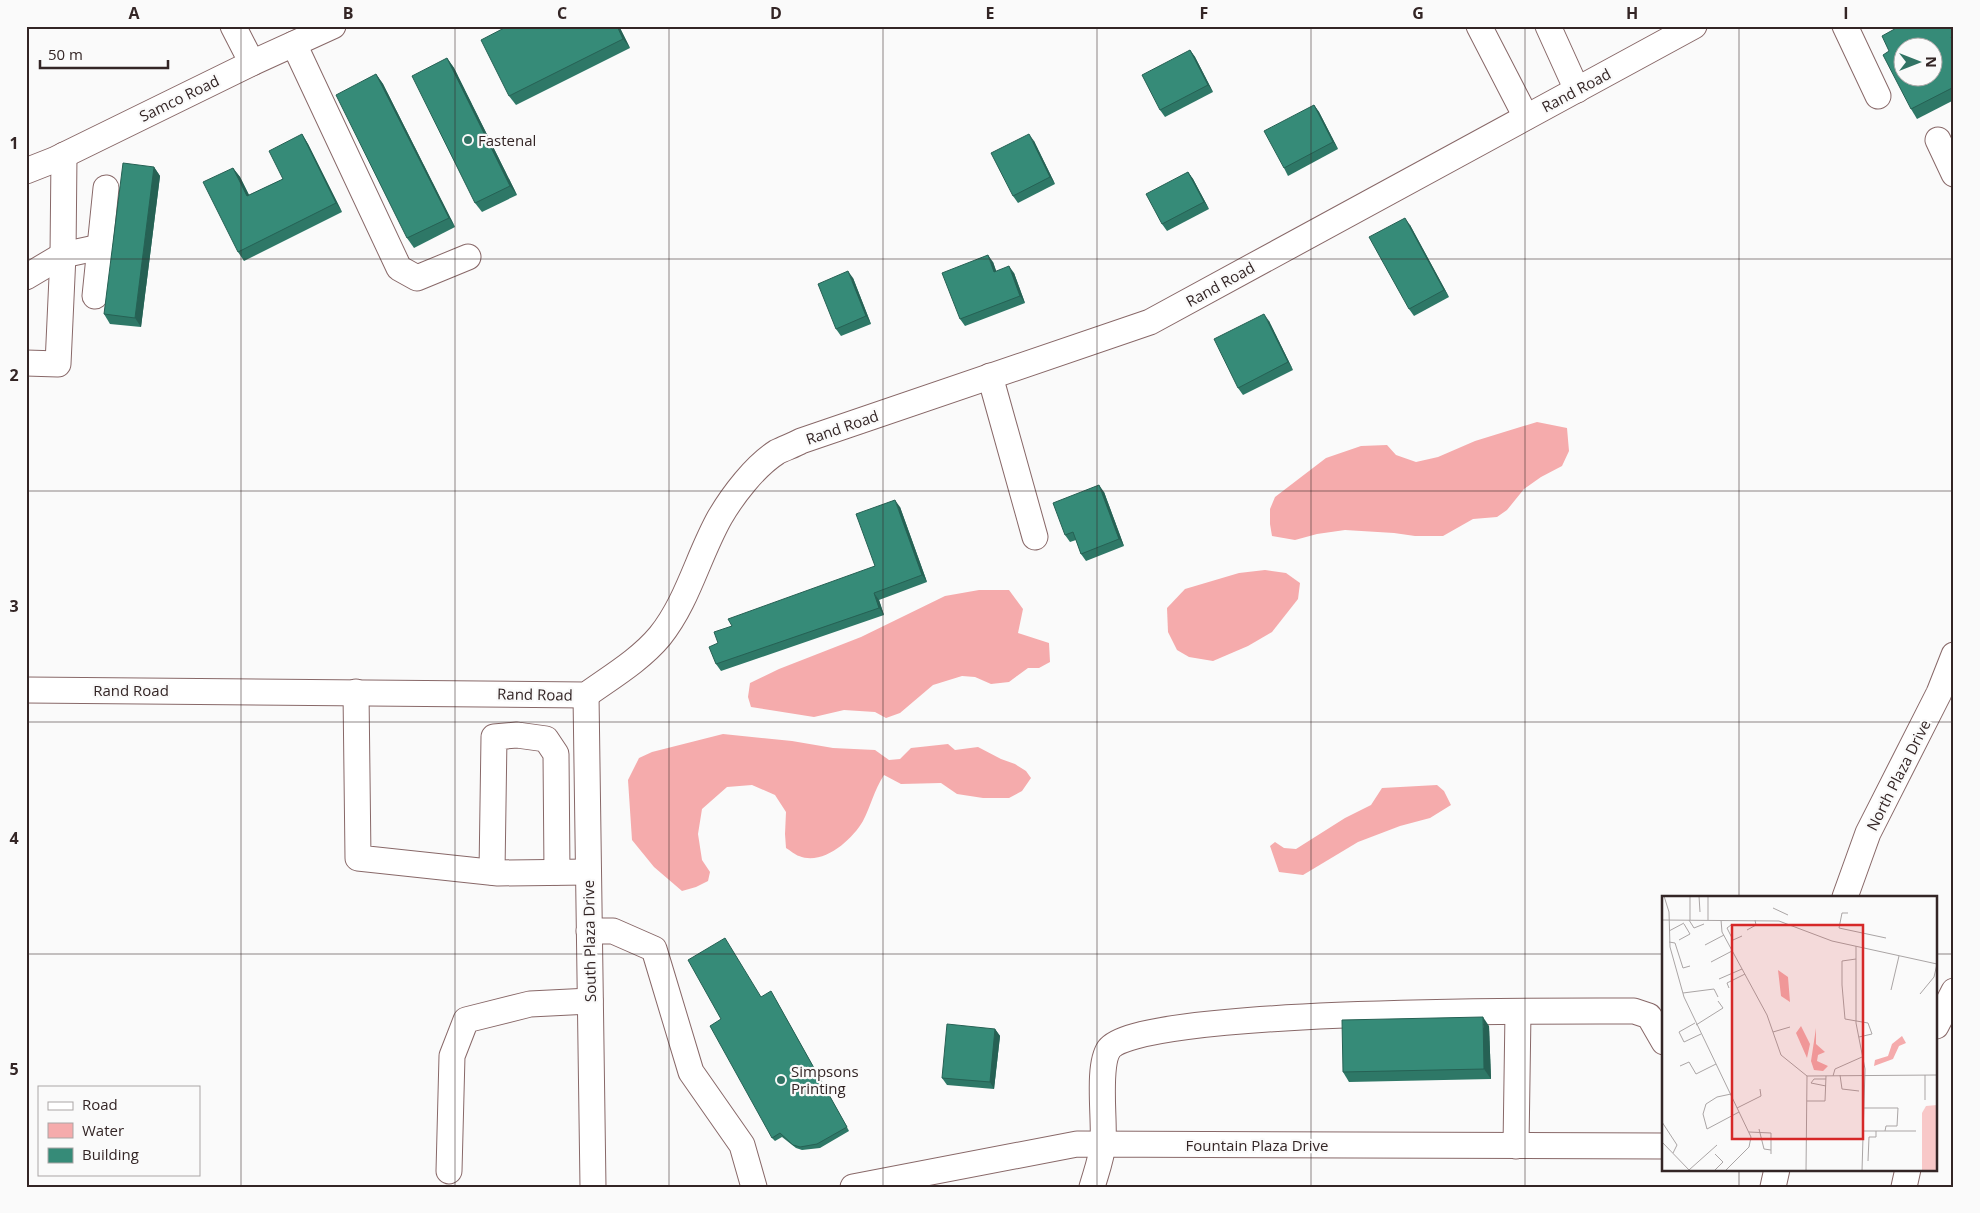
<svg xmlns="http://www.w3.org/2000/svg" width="1980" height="1213" font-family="'Open Sans',sans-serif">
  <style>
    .water { fill: #f5abac }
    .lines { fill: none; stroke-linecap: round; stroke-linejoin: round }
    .minor-casing { stroke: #886868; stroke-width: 27 }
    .minor { stroke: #fff; stroke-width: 25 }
    .wall { fill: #2e7867 }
    .shaded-wall { fill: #266154 }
    .building { fill: #368b78; stroke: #266154; fill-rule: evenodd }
    .grid { fill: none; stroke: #332525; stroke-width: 1; stroke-opacity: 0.55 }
    .poi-dot { fill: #317364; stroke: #fafafa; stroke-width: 2 }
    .labels { text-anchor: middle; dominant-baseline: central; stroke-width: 4.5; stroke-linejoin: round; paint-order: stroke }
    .street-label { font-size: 15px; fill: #332525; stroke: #fafafa }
    .poi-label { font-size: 15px; fill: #332525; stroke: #fafafa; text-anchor: start }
    .inset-road { fill: none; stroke: #aaa5a5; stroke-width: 1 }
    .view { fill: #d62828; fill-opacity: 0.15; stroke: #d62828; stroke-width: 2.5 }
    .inset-edge { fill: none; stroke: #332525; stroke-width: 2.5 }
    .neatline { fill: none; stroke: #332525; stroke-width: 2 }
    .grid-label { font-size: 16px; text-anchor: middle; font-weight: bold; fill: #332525 }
  </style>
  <rect width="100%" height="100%" fill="#fafafa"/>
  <!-- water -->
  <g class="water">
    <path d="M1537,422L1567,428L1569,451L1562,466L1541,477L1524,489L1507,510L1497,517L1473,519L1443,536H1415L1394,533L1345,530L1317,534L1295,540L1272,536L1270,524V509L1275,497L1326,458L1361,446L1387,445L1396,455L1416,462L1438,457L1475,441Z"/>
    <path d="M1265,570L1286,573L1300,583L1298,599L1272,632L1248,646L1213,661L1189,657L1177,650L1168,632L1167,608L1185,589L1239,573Z"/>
    <path d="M979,590H1009L1023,609L1018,633L1049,643L1050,662L1039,668H1028L1009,682L991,684L975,677L962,676L933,685L900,713L886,718L875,712L844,710L814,717L751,707L748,697L750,683L779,669L861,637L945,596Z"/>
    <path d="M723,734L792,741L833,748L875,750L889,760L900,759L911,748L948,744L955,750L978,747L1001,759L1015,764L1026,771L1031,778L1022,791L1009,798H983L957,794L941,783L901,784L884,775C874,790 871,806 863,821C852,840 823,866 799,856C795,855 790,850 786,848L785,834L786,812L775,795L752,785L727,787L702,809L698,834L702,860L710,872L708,881L696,887L682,891L654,867L632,840L628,780L639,758L652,752Z"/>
    <path d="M1437,785L1444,791L1451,805L1430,818L1400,826L1358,842L1303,875L1279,872L1270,846L1275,842L1284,848L1296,849L1345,818L1371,805L1382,788Z"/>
  </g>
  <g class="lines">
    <defs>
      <g id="minor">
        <path d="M233,26L252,63"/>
        <path d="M1479,26L1526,117"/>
        <path d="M1548,26L1577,90"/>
        <path d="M1845,26L1878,96"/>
        <path d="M294,44L399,268L417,278L468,257"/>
        <path d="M1938,140L1954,174"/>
        <path d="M26,171L54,160L252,63L333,26"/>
        <path d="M26,277L63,255L100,247"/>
        <path d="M95,296L106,188"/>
        <path d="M26,363L58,364L63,255L64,155"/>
        <path d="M990,376L1035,537"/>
        <path d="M26,690L586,695C611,677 640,660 660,636C688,601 698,556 720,517C733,495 755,466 777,452C785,448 794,445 801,441L1150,322L1694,26"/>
        <path d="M356,692L358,858L498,873L588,872"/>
        <path d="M586,695L593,1187"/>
        <path d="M492,872L494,737L517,735L546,739L556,754L557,872"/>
        <path d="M1845,897L1868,833L1939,693L1954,655"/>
        <path d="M589,931H613L654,949L691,1072L742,1145L754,1187"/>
        <path d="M1936,1026L1954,991"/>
        <path d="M1516,1146L1518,1012"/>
        <path d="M449,1171L452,1056L466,1020L530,1004L590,1001"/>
        <path d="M853,1187L1077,1144L1664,1146"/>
        <path d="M1092,1187C1096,1173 1102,1157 1103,1143C1105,1120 1097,1066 1109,1049C1139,1008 1564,1011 1634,1011L1649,1016L1664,1042"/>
        <path d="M1773,1187L1777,1169"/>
        <path d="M1904,1187L1908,1169"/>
      </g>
    </defs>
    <!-- minor casing -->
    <use href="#minor" class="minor-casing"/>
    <!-- minor -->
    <use href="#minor" class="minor"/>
  </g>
  <!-- wall -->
  <g class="wall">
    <path d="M619,26L630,48L516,105L509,96Z"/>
    <path d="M1954,26V100L1917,119L1911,109L1889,51Z"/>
    <path d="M1190,50L1195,57L1213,92L1165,117L1160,110Z"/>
    <path d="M447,58L454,68L517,195L482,212L475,203Z"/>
    <path d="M376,74L383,84L455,227L414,248L407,238Z"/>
    <path d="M1314,105L1319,112L1338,149L1288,176L1284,168Z"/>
    <path d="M302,134L308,144L342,212L244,261L238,252L233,168L240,177L249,195L283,179Z"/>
    <path d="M1034,141L1055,184L1018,203L1013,196Z"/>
    <path d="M154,167L160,176L141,327L110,324L104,314Z"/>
    <path d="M1188,172L1193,179L1209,209L1167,231L1162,224Z"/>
    <path d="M1410,225L1449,297L1414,316L1409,309Z"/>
    <path d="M993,262L996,271L1014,273L1025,303L965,326L960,319Z"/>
    <path d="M853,278L871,324L841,336L836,329Z"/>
    <path d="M1269,321L1293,370L1243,395L1238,388Z"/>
    <path d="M1104,492L1124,546L1086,561L1081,554L1076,540L1070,542L1065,535Z"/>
    <path d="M900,507L927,582L879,600L884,615L721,671L716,664L718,643L732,626L875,566Z"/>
    <path d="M773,995L849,1131L820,1148L802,1150L796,1148L782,1137L775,1141L772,1138L761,997Z"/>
    <path d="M1489,1026L1491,1079L1349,1082L1343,1072Z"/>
    <path d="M995,1029L1000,1036L994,1089L947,1085L942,1078Z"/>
  </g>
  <!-- shaded-wall -->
  <g class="shaded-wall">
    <path d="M617,26H619L630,48L623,39Z"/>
    <path d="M1190,50L1195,57L1213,92L1208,85Z"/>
    <path d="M447,58L454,68L517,195L510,186Z"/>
    <path d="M376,74L383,84L455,227L449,218Z"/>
    <path d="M1314,105L1319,112L1338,149L1333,142Z"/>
    <path d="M302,134L308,144L342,212L336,203Z"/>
    <path d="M1029,134L1034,141L1055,184L1050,177Z"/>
    <path d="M154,167L160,176L141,327L135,318Z"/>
    <path d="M233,168L240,177L254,205L247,196Z"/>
    <path d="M1188,172L1193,179L1209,209L1204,202Z"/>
    <path d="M1405,218L1410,225L1449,297L1444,290Z"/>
    <path d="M988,255L993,262L999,279L994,272Z"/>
    <path d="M1009,266L1014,273L1025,303L1020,296Z"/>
    <path d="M848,271L853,278L871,324L866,316Z"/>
    <path d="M1264,314L1269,321L1293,370L1288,362Z"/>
    <path d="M1099,485L1104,492L1124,546L1119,539Z"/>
    <path d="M895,500L900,507L927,582L922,575Z"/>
    <path d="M874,593L879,600L884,615L879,608Z"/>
    <path d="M771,991L773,995L849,1131L847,1127Z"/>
    <path d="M1483,1017L1489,1026L1491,1079L1484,1069Z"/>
    <path d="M995,1029L1000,1036L994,1089L990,1082Z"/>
  </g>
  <!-- building -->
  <g class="building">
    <path d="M508,26H617L623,39L509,96L481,40Z"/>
    <path d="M1900,26H1954V35L1951,37L1954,43V87L1911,109L1883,55L1889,51L1882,36ZM1902,48H1932V78H1902Z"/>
    <path d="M1190,50L1208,85L1160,110L1142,75Z"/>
    <path d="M447,58L510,186L475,203L412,76Z"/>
    <path d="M376,74L449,218L407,238L336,95Z"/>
    <path d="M1314,105L1333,142L1284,168L1264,131Z"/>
    <path d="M302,134L336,203L238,252L203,182L233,168L247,196L283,179L269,151Z"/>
    <path d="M1029,134L1050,177L1013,196L991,153Z"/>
    <path d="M123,163L154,167L135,318L104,314Z"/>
    <path d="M1188,172L1204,202L1162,224L1146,194Z"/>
    <path d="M1405,218L1444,290L1409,309L1369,237Z"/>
    <path d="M988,255L994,272L1009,266L1020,296L960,319L942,273Z"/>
    <path d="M848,271L866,316L836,329L818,284Z"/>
    <path d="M1264,314L1288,362L1238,388L1214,339Z"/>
    <path d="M1099,485L1119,539L1081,554L1073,532L1065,535L1053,503Z"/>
    <path d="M895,500L922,575L874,593L879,608L716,664L709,647L718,643L714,632L732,626L728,619L875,566L856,514Z"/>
    <path d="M725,938L761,997L771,991L847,1127L817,1144L800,1147L793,1145L780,1133L772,1138L710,1026L721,1019L688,960Z"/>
    <path d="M1483,1017L1484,1069L1343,1072L1342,1020Z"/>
    <path d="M947,1024L995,1029L990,1082L942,1078Z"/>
  </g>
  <!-- grid -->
  <path class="grid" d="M241,26V1187M455,26V1187M669,26V1187M883,26V1187M1097,26V1187M1311,26V1187M1525,26V1187M1739,26V897M26,259H1954M26,491H1954M26,722H1954M26,954H1664M1936,954H1954M1739,1169V1187"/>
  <!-- markers -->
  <g class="poi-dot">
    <circle cx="468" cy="140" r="5"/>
    <circle cx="781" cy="1080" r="5"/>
  </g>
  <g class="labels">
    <!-- street labels -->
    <g class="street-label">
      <text transform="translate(1576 90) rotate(-28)">Rand Road</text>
      <text transform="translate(179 98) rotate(-26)">Samco Road</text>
      <text transform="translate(1220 284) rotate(-29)">Rand Road</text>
      <text transform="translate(842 427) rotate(-19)">Rand Road</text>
      <text x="131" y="690">Rand Road</text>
      <text transform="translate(535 694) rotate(1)">Rand Road</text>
      <text transform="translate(1898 775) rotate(-63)">North Plaza Drive</text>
      <text transform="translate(589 941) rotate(-91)">South Plaza Drive</text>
      <text x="1257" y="1145">Fountain Plaza Drive</text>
    </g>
    <!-- poi labels -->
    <g class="poi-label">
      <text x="478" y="140">Fastenal</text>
      <text x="791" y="1071">Simpsons<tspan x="791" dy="17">Printing</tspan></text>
    </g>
  </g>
  <!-- overview -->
  <g transform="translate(1662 896)">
    <rect width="275" height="275" fill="#fafafa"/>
    <path d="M275,209V275H260V217L264,210Z" fill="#f8c8c8"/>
    <path d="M116,74L126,81L128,106L119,100ZM139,130L148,148L145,162L134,137ZM154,132V148L163,156L156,159L155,165L166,170L161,175L152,174L149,165ZM240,140L244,147L237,150L231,163L212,170L213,164L226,160L230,148Z" fill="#f5abac"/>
    <path class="inset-road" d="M2,0L7,16L8,51L22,101L89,241L87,251L63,275M37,0L38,16M46,1V24M111,12L126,19M186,17H180L177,32L224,42M0,24L117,25L170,45L275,68M27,24L32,32L42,28M28,24V0M59,24L60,36L105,119L119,159L145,180L144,275M69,29L65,32L71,44L80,40M85,34L94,29L93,24M7,35L22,27M17,44L28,38L22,28M7,46L13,47L21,72L28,70M43,49L62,39M194,50V127L203,173L200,275M194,63L180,65V89L183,123L206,127L210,138L197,141M49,66L70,55M57,83L80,73M67,92L65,87L83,78M229,94L237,60M21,97L52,93L56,101M258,98L272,81L275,68M33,127L17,136L22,146L39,138M34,129L61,112L56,105M111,136L128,131M18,170L27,166L34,178L54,168M178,179L180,193L197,195M263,179V204M145,180L275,179M171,180L173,173L200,161M164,183H152L149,187L164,190M69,198L55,201L44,208L41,218L45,233L77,216M145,205H163L164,180M75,212L99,200L98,193M202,212H236L235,230H224L223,235M0,226L15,249L11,257M97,233L102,253L109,254M202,235H254M87,236L109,237V258M0,246L28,275M206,265L207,241H214V235M27,274L55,249M52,275L61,266L53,258"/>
    <path class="view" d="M70,29H201V243H70Z"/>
    <rect width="275" height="275" class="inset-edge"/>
  </g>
  <!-- border -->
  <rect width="1980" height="1213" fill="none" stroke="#fafafa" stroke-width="55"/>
  <!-- legend -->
  <rect x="38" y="1086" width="162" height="90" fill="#fafafa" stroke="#aaa5a5"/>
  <rect x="48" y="1102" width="25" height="8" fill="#ffffff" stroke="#aaa5a5"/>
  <text x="82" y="1110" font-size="15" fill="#332525">Road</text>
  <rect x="48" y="1123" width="25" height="15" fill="#f5abac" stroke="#aaa5a5"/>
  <text x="82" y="1136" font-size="15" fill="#332525">Water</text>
  <rect x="48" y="1148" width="25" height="15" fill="#368b78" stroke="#aaa5a5"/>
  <text x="82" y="1160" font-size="15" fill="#332525">Building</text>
  <!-- north arrow -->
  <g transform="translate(1918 62) rotate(90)"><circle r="24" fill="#fafafa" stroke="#aaa5a5"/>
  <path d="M0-4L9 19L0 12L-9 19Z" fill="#317364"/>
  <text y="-8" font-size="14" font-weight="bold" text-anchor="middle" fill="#332525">N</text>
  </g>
  <!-- scale -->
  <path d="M40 60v8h128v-8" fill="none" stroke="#332525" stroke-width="2.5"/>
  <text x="48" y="60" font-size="15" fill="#332525" stroke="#fafafa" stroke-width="4" paint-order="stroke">50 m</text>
  <rect x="28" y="28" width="1924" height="1158" class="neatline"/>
  <g class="grid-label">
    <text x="134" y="19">A</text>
    <text x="348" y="19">B</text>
    <text x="562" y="19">C</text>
    <text x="776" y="19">D</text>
    <text x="990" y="19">E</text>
    <text x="1204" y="19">F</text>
    <text x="1418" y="19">G</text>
    <text x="1632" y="19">H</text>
    <text x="1846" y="19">I</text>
    <text x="14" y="149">1</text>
    <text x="14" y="381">2</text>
    <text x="14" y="612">3</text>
    <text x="14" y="844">4</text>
    <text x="14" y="1075">5</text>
  </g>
</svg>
